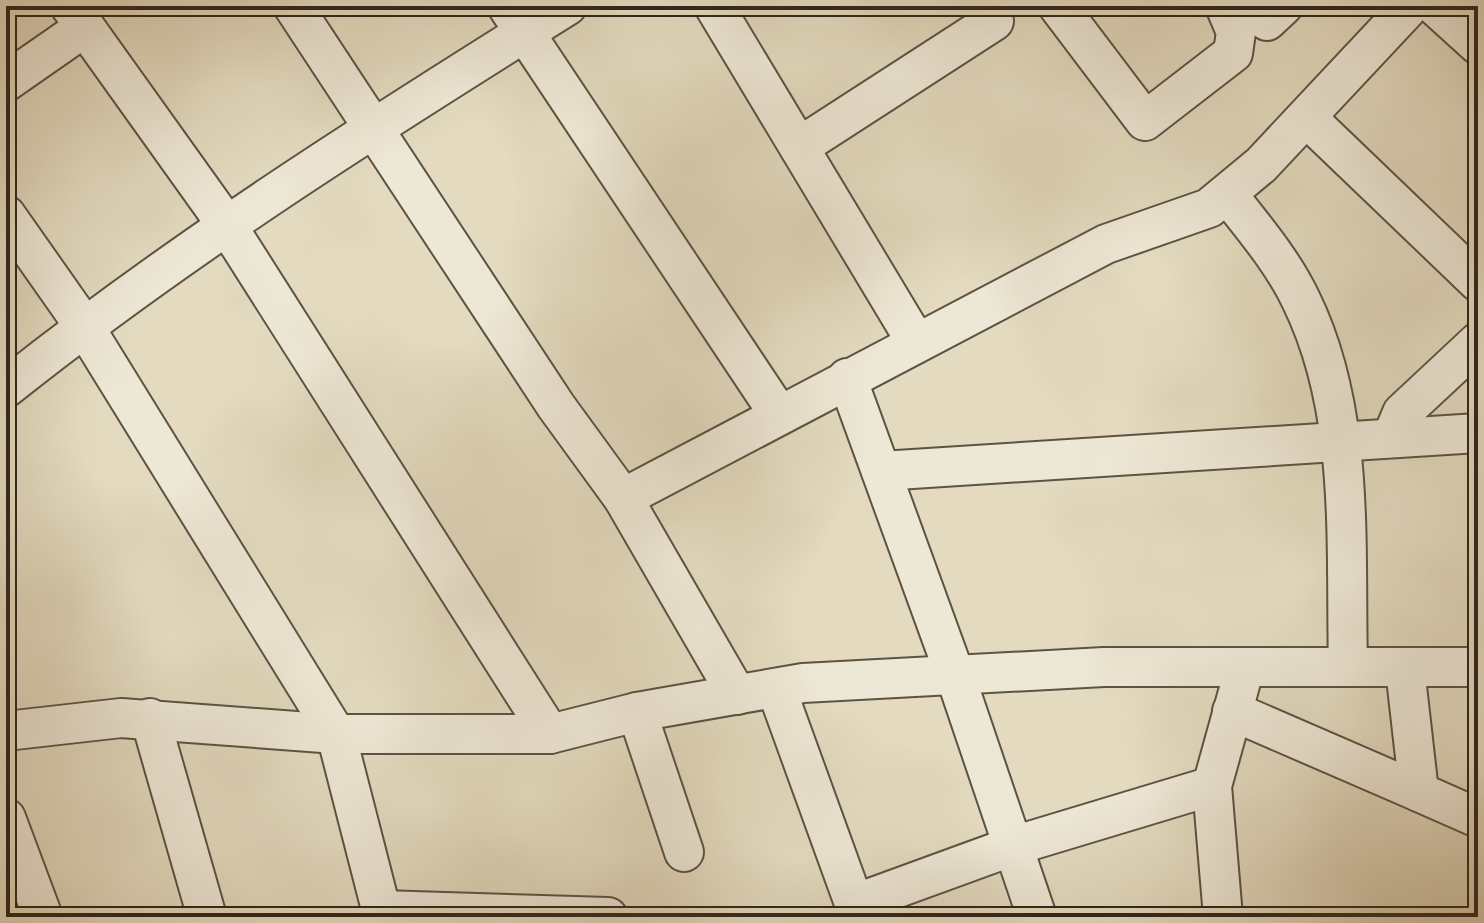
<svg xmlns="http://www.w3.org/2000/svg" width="1484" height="923" font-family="'IM FELL Great Primer',serif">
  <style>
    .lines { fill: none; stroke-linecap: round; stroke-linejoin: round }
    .minor-casing { stroke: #5c5344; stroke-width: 42 }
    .minor { stroke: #ede7d5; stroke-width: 38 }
  </style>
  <rect width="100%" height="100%" fill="#e3dabf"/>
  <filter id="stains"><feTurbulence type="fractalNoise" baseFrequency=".0025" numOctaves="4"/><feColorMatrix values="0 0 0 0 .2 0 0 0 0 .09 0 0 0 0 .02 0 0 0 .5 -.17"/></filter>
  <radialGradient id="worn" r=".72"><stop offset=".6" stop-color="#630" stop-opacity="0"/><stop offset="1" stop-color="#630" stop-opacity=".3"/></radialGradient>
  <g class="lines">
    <defs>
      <g id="minor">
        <path d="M70,6L228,227L550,734"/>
        <path d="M293,6L556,406L623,498L1106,244L1209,208L1261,165L1410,6"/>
        <path d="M507,6L778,413"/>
        <path d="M714,6L916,342"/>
        <path d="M1058,6L1145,121L1233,53L1236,32L1225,6"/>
        <path d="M1435,6L1478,45"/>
        <path d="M1267,21L1283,6"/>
        <path d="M6,82L85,27"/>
        <path d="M1307,118L1478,282"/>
        <path d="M799,147L994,21"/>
        <path d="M1228,195C1254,228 1283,262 1301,300C1356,412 1345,545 1348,666"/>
        <path d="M6,215L84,326L336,734L383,917"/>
        <path d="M847,378L955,675L1037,917"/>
        <path d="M6,388C183,247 375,126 567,6"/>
        <path d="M1392,437L1402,413L1478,342"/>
        <path d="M881,471L1478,433"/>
        <path d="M623,498L737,695"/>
        <path d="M1405,669L1419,792L1478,818"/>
        <path d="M776,688L859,917"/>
        <path d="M1232,711L1419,792"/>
        <path d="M637,712L684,852"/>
        <path d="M150,718L207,917"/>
        <path d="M6,731L121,718L336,734H550L637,712L803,683L1104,667H1478"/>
        <path d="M6,818L43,917"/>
        <path d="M854,904L1013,846L1212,786"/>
        <path d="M381,910L608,917"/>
        <path d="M1223,917L1212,786L1245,667"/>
      </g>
    </defs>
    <!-- minor casing -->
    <use href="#minor" class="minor-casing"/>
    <!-- minor -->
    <use href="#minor" class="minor"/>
  </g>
  <!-- margin -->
  <rect width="1484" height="923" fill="none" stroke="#e3dabf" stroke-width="32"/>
  <rect x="8" y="8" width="1468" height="907" fill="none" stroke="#2f261b" stroke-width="4"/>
  <rect x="16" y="16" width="1452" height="891" fill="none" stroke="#2f261b" stroke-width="2"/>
  <rect width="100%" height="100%" filter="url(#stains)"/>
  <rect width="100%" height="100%" fill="url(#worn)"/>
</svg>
